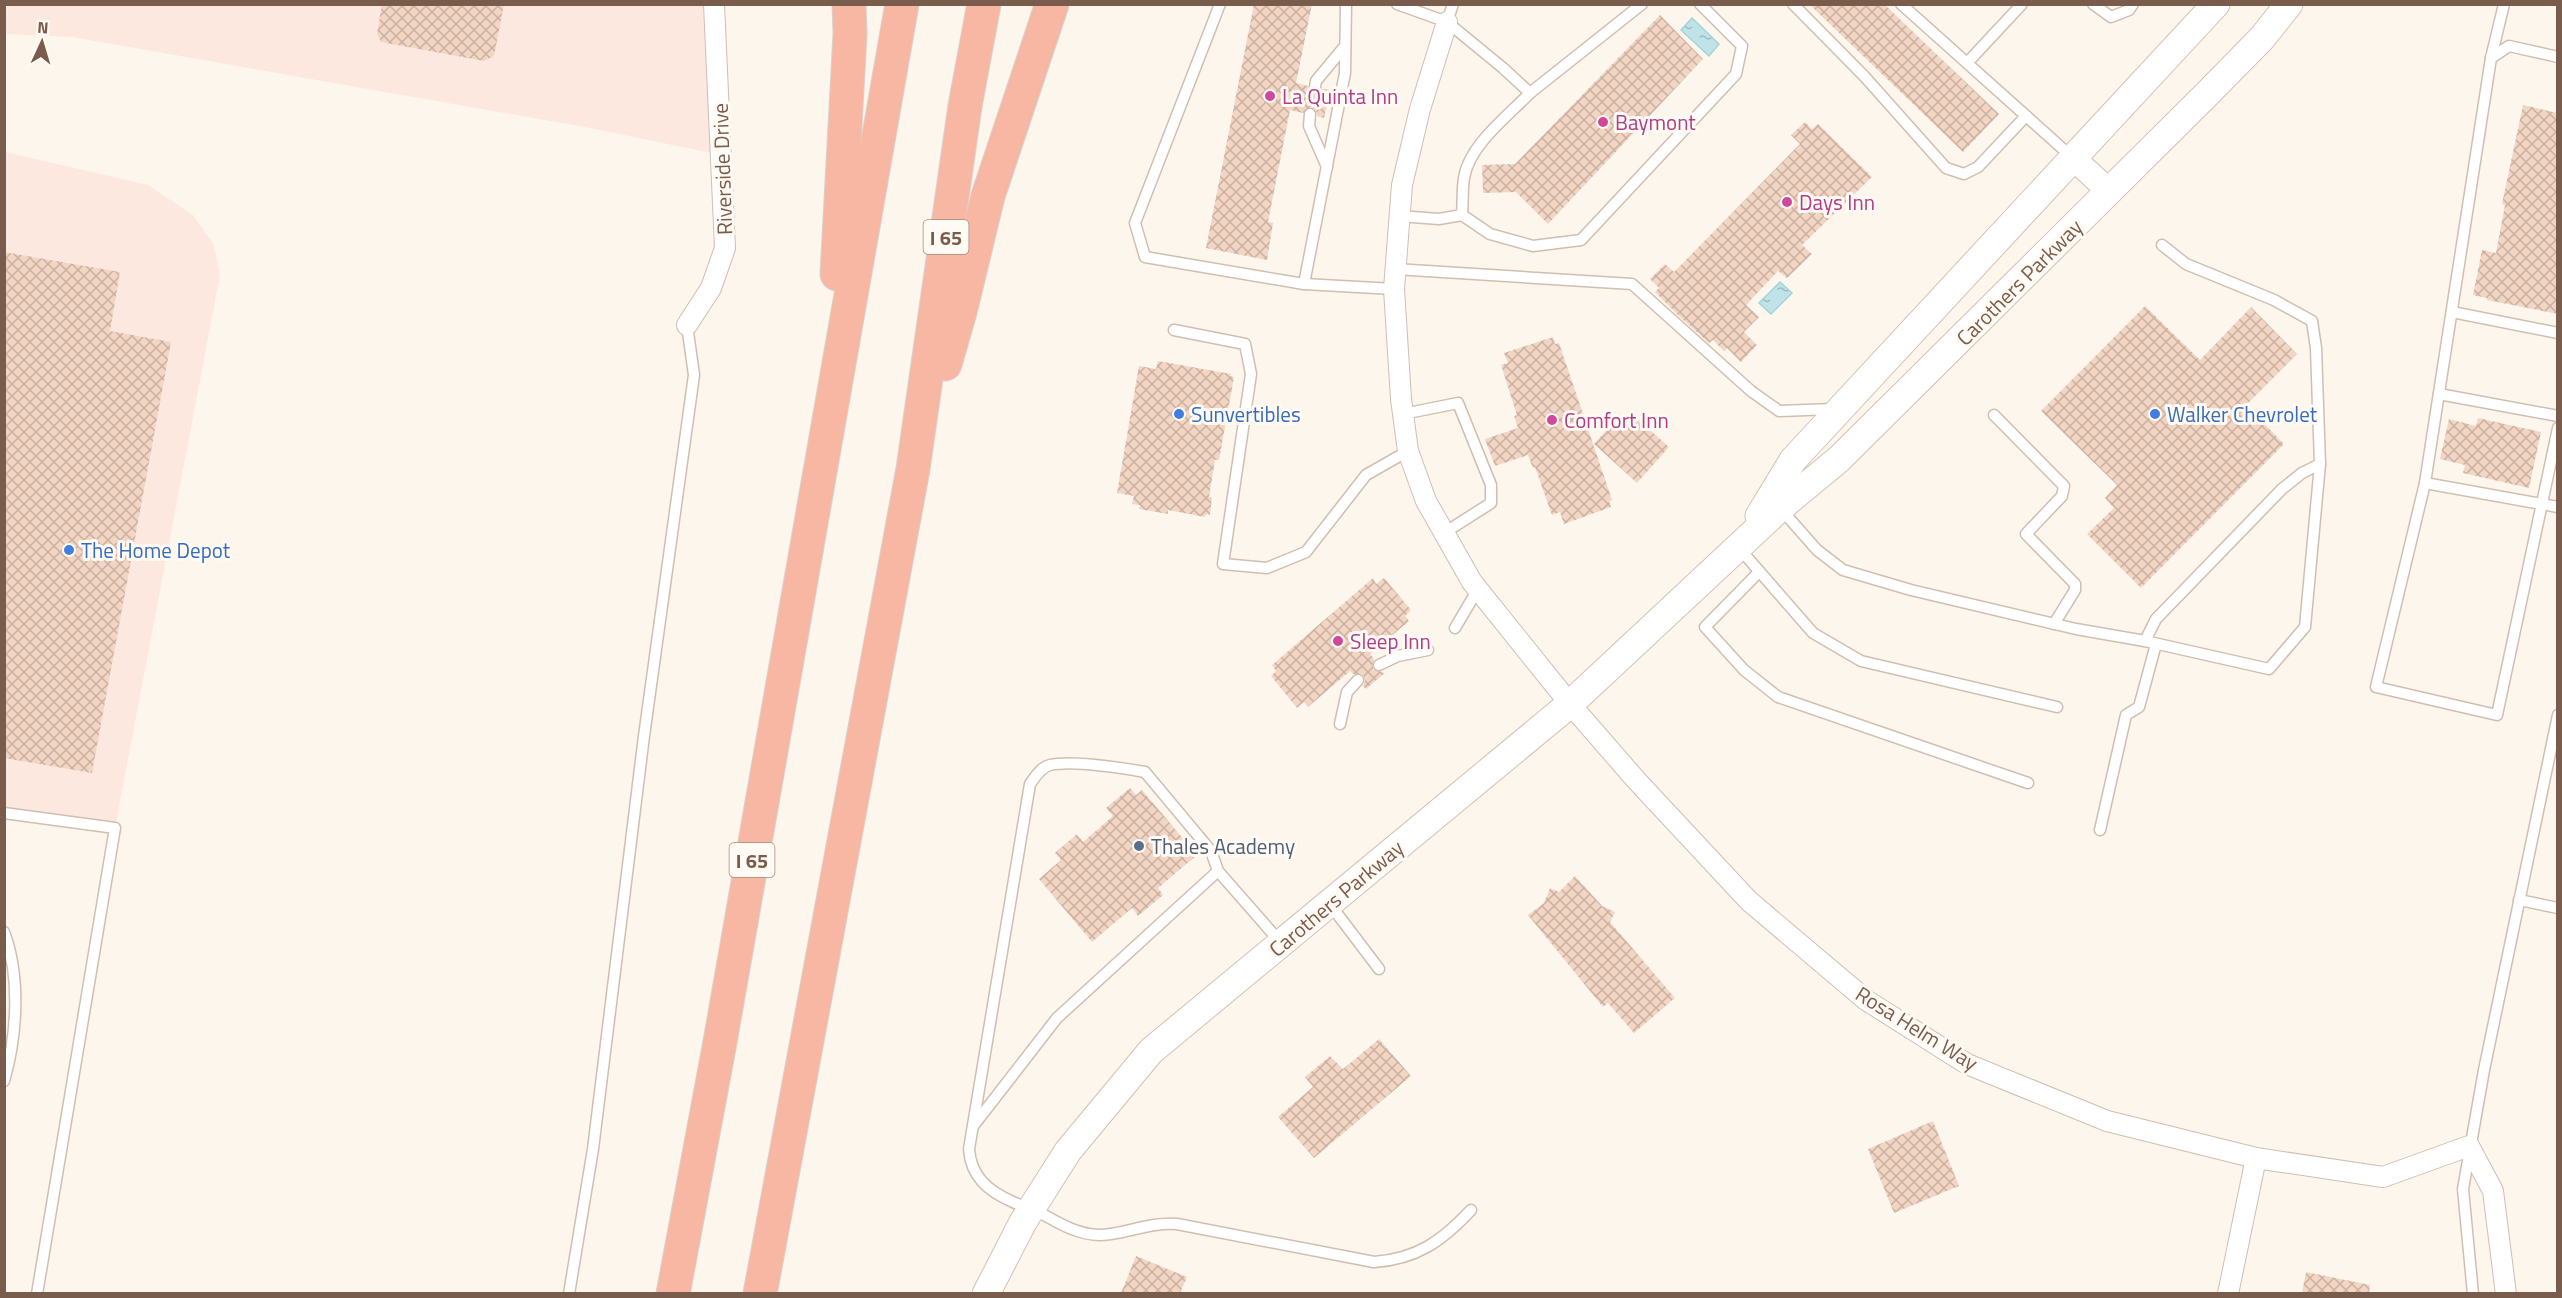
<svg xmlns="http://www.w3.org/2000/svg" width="2562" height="1298" font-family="'Titillium Web',sans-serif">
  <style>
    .commercial { fill: #fde8e0 }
    .water { fill: url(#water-ripples); stroke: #a5d3da; stroke-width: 1.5 }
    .building { fill: url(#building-cross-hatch) }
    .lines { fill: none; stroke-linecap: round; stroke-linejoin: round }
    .service-casing { stroke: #d1beb0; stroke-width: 13 }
    .minor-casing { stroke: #d1beb0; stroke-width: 22 }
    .tertiary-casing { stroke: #d1beb0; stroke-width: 26 }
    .secondary-casing { stroke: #d6c0b0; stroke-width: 29 }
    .motorway-casing { stroke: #dad1cd; stroke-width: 35 }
    .service { stroke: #fff; stroke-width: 10 }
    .minor { stroke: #fff; stroke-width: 20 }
    .tertiary { stroke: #fff; stroke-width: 24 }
    .secondary { stroke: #fff; stroke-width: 27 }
    .motorway { stroke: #f7b7a3; stroke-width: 33 }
    .hotel-dot { fill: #d1479c; stroke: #fffaf3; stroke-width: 2 }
    .shop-dot { fill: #3f7fe0; stroke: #fffaf3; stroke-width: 2 }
    .service-dot { fill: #5c6f8a; stroke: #fffaf3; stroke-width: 2 }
    .labels { text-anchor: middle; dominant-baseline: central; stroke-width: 6; stroke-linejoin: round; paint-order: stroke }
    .shield { fill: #fffaf3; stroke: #a28b7f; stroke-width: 1.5 }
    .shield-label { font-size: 20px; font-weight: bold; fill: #7a5c4d }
    .hotel-label { font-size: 21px; fill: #b23c85; stroke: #fffaf3; text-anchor: start }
    .street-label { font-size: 21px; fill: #7a5c4d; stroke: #fffaf3 }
    .shop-label { font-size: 21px; fill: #366cbe; stroke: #fffaf3; text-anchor: start }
    .service-label { font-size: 21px; fill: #4e5e75; stroke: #fffaf3; text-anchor: start }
  </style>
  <defs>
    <pattern id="water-ripples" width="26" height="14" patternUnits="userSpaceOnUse" patternTransform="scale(1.5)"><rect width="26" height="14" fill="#bfe3e8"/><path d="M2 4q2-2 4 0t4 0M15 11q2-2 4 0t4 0" fill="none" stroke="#a0bbbe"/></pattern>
    <pattern id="building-cross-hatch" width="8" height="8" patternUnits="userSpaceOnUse" patternTransform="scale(1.5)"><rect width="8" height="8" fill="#f3d5c3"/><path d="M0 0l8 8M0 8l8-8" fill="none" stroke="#cab0a1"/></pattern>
  </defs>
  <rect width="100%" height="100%" fill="#fdf6ec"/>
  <!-- commercial -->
  <g class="commercial">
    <path d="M5,4L714,5L721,155L590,128L72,37L5,34Z"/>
    <path d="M5,152L148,185L193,215L214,245L220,275L115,828L5,813Z"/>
  </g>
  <!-- water -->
  <g class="water">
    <path d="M1692,18L1719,44L1709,56L1681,30Z"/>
    <path d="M1780,282L1792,293L1771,314L1759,303Z"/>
  </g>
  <!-- building -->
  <g class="building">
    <path d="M382,4H504L494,56L484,61L381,42L377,34Z"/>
    <path d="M1254,4H1312L1296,83L1308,86L1313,94H1318L1322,89L1330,90L1324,118L1317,116L1316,110L1311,107L1303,113L1290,110L1268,222L1273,223L1267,260L1206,248Z"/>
    <path d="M1809,4H1884L1999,114L1963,152Z"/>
    <path d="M1660,15L1703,59L1548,224L1516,192L1483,193L1482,165L1515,164Z"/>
    <path d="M2523,105L2558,113V314L2487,300V298L2473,295L2482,250L2496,253L2505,205L2502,204Z"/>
    <path d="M1805,122L1812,129L1818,124L1872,177L1802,245L1812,254L1787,278L1778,271L1746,305L1759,317L1744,332L1757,345L1741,362L1727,348L1724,351L1713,340L1709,343L1680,317L1655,292L1659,288L1650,279L1665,264L1674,272L1800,144L1791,135Z"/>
    <path d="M4,252L120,272L110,331L171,342L92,773L4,758Z"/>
    <path d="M2145,306L2200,360L2251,307L2297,354L2246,405L2284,444L2141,588L2087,534L2114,508L2105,498L2117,485L2041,411Z"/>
    <path d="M1553,337L1555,344L1559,343L1612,500L1609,501L1611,507L1564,524L1560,512L1552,515L1535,467L1533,468L1528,455L1495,466L1485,439L1518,428L1514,416L1517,415L1501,365L1508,363L1504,353Z"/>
    <path d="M1158,361L1231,374L1230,376L1234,377L1219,460H1215L1209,497H1212L1210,515L1206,514L1205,517L1168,510V514L1139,509L1140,505L1132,504L1134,496L1117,493L1139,366L1156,369Z"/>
    <path d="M1630,412L1669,447L1637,483L1594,444L1621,414L1625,418Z"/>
    <path d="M2478,418L2541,432L2529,488L2463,473L2465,465L2440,459L2449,419L2476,426Z"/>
    <path d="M1373,578L1376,584L1384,578L1411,610L1405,616L1409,621L1370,654L1374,659L1373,669L1385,673L1366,689L1363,686L1365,681L1363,675L1353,674L1350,671L1308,707L1304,702L1297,708L1271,676L1276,671L1272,665Z"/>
    <path d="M1130,788L1136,795L1142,790L1197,855L1158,888L1163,895L1138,916L1132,908L1092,942L1039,879L1061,860L1055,853L1077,834L1083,842L1113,816L1106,808Z"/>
    <path d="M1575,876L1602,906L1615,912L1610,922L1675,998L1634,1033L1608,1003L1603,1007L1528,915L1544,903L1550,888L1559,892Z"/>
    <path d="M1379,1039L1411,1076L1314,1158L1278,1117L1313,1087L1305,1077L1330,1056L1343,1069Z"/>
    <path d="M1933,1121L1959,1186L1894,1213L1868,1149Z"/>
    <path d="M1136,1256L1187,1277L1180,1293H1121Z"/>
    <path d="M2306,1272L2370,1285L2369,1293H2302Z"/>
  </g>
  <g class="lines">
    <defs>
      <g id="service">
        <path d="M1220,4L1135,223L1145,257L1304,284L1394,289"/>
        <path d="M1397,4L1447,22L1503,68L1530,93C1508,116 1469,145 1464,178C1462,190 1463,203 1462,215L1439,219L1399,216"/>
        <path d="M1793,4L1865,77L1946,168L1964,174L1978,167L2026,116"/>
        <path d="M1901,4L2073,158"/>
        <path d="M2093,4L2111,17L2129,10L2133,4"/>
        <path d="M1447,22L1453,4"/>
        <path d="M2558,57L2509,46L2491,58L2425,483L2558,507"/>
        <path d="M2491,58L2504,4"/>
        <path d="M1967,63L2022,4"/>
        <path d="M1315,87L1316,81L1345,46"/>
        <path d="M1530,93L1642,4"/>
        <path d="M1310,114L1309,126L1327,167"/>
        <path d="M1462,215L1490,234L1533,246L1581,240L1736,74L1742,46L1700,4"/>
        <path d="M1395,269L1632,284L1751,391L1779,411L1834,409"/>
        <path d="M1304,284L1345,73L1346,4"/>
        <path d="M2452,312L2558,333"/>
        <path d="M1174,330L1245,344L1251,374L1223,564L1267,568L1306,552L1366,475L1408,451"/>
        <path d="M2439,394L2558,416"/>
        <path d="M1403,414L1458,403L1491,485V503L1444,533"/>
        <path d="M1994,415L2064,486L2062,496L2026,534L2075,584V590L2054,624"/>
        <path d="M2425,483L2376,687L2497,715L2558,428"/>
        <path d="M1780,508L1817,550L1843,570L1911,590L2076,629L2145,641L2269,669L2305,627L2320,464L2316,348L2312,321L2274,300L2186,264L2162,245"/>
        <path d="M1739,548L1813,633L1861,661L2057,707"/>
        <path d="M1759,572L1705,627L1744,670L1778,697L2028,783"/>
        <path d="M1455,628L1478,589"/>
        <path d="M2145,641L2156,619L2282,489L2302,473L2320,464"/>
        <path d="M1379,665L1398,656L1428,650"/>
        <path d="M1340,724L1347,692L1358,680"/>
        <path d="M4,813L115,828L37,1294"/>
        <path d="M2100,830L2126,715L2139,707L2156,644"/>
        <path d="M2519,900L2558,908"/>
        <path d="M1329,903L1379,969"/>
        <path d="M4,932C21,977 17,1036 4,1081"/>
        <path d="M1281,943L1218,871L1211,851L1145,772C1122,768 1072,760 1050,765C1041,767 1035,777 1030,784L969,1149C971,1177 988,1191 1013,1202C1020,1206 1028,1206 1035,1210C1056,1221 1074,1234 1099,1235C1123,1235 1147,1222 1177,1224L1374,1262C1417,1259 1442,1241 1471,1210"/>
        <path d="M974,1125L1057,1018L1218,871"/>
        <path d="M569,1294L593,1149L644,736L694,375L687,325"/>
        <path d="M2473,1294L2463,1189L2484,1070L2558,715"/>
      </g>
      <g id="minor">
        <path d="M1447,22L1420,109L1402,185L1394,289L1401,399L1408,451L1426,501L1472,582L1570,704L1637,781L1749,901L1866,1000L1967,1064L2107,1121L2256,1158L2383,1177L2469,1146L2493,1191L2506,1294"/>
        <path d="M687,325L711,288L725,248L714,4"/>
        <path d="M2228,1294L2256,1158"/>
      </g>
      <path id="tertiary" d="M2073,158L2110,192"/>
      <g id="secondary">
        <path d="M1759,516L1793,460L2216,4"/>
        <path d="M986,1294L1023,1222L1068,1151L1151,1051L1570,704L1780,508L1839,459L2206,95L2262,38L2289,4"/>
      </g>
      <g id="motorway">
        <path d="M837,274L850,34L849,4"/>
        <path d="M945,364L960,312L988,196L1052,4"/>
        <path d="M673,1294L720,1042L902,4"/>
        <path d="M760,1294L913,469L965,106L984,4"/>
      </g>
    </defs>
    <!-- service casing -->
    <use href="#service" class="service-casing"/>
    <!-- minor casing -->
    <use href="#minor" class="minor-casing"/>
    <!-- tertiary casing -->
    <use href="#tertiary" class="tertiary-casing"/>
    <!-- secondary casing -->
    <use href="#secondary" class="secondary-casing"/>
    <!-- motorway casing -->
    <use href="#motorway" class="motorway-casing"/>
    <!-- service -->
    <use href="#service" class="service"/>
    <!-- minor -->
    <use href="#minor" class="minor"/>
    <!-- tertiary -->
    <use href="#tertiary" class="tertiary"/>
    <!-- secondary -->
    <use href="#secondary" class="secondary"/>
    <!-- motorway -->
    <use href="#motorway" class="motorway"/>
  </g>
  <!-- markers -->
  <g class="hotel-dot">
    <circle cx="1270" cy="96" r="6"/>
    <circle cx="1603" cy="122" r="6"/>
    <circle cx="1787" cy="202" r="6"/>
    <circle cx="1552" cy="420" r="6"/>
    <circle cx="1338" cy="641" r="6"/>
  </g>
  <g class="shop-dot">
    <circle cx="1179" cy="414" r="6"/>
    <circle cx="2155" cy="414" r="6"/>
    <circle cx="69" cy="550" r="6"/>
  </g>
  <circle class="service-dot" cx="1139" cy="846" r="6"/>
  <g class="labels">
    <!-- shield labels -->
    <g class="shield">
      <rect x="923.5" y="220" width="45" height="34" rx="4.5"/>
      <rect x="729.5" y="843" width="45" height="34" rx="4.5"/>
    </g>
    <g class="shield-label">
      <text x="946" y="237">I 65</text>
      <text x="752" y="860">I 65</text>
    </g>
    <!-- hotel labels -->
    <g class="hotel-label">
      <text x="1282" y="96">La Quinta Inn</text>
      <text x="1615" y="122">Baymont</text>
      <text x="1799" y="202">Days Inn</text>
      <text x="1564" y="420">Comfort Inn</text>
      <text x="1350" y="641">Sleep Inn</text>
    </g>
    <!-- street labels -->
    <g class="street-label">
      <text transform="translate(722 169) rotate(-92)">Riverside Drive</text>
      <text transform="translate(2019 282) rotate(-45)">Carothers Parkway</text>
      <text transform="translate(1336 898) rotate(-40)">Carothers Parkway</text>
      <text transform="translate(1917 1028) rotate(32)">Rosa Helm Way</text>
    </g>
    <!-- shop labels -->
    <g class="shop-label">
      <text x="1191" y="414">Sunvertibles</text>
      <text x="2167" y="414">Walker Chevrolet</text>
      <text x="81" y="550">The Home Depot</text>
    </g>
    <!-- service labels -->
    <g class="service-label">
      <text x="1151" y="846">Thales Academy</text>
    </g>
  </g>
  <!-- border -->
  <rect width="2562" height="1298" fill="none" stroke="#7a5c4d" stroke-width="12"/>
  <!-- north arrow -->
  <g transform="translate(42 42) rotate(4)" stroke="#fffaf3" stroke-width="4.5" paint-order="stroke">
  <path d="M0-4.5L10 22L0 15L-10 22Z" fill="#7a5c4d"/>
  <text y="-9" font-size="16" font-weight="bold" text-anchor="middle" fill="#7a5c4d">N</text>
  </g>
</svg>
